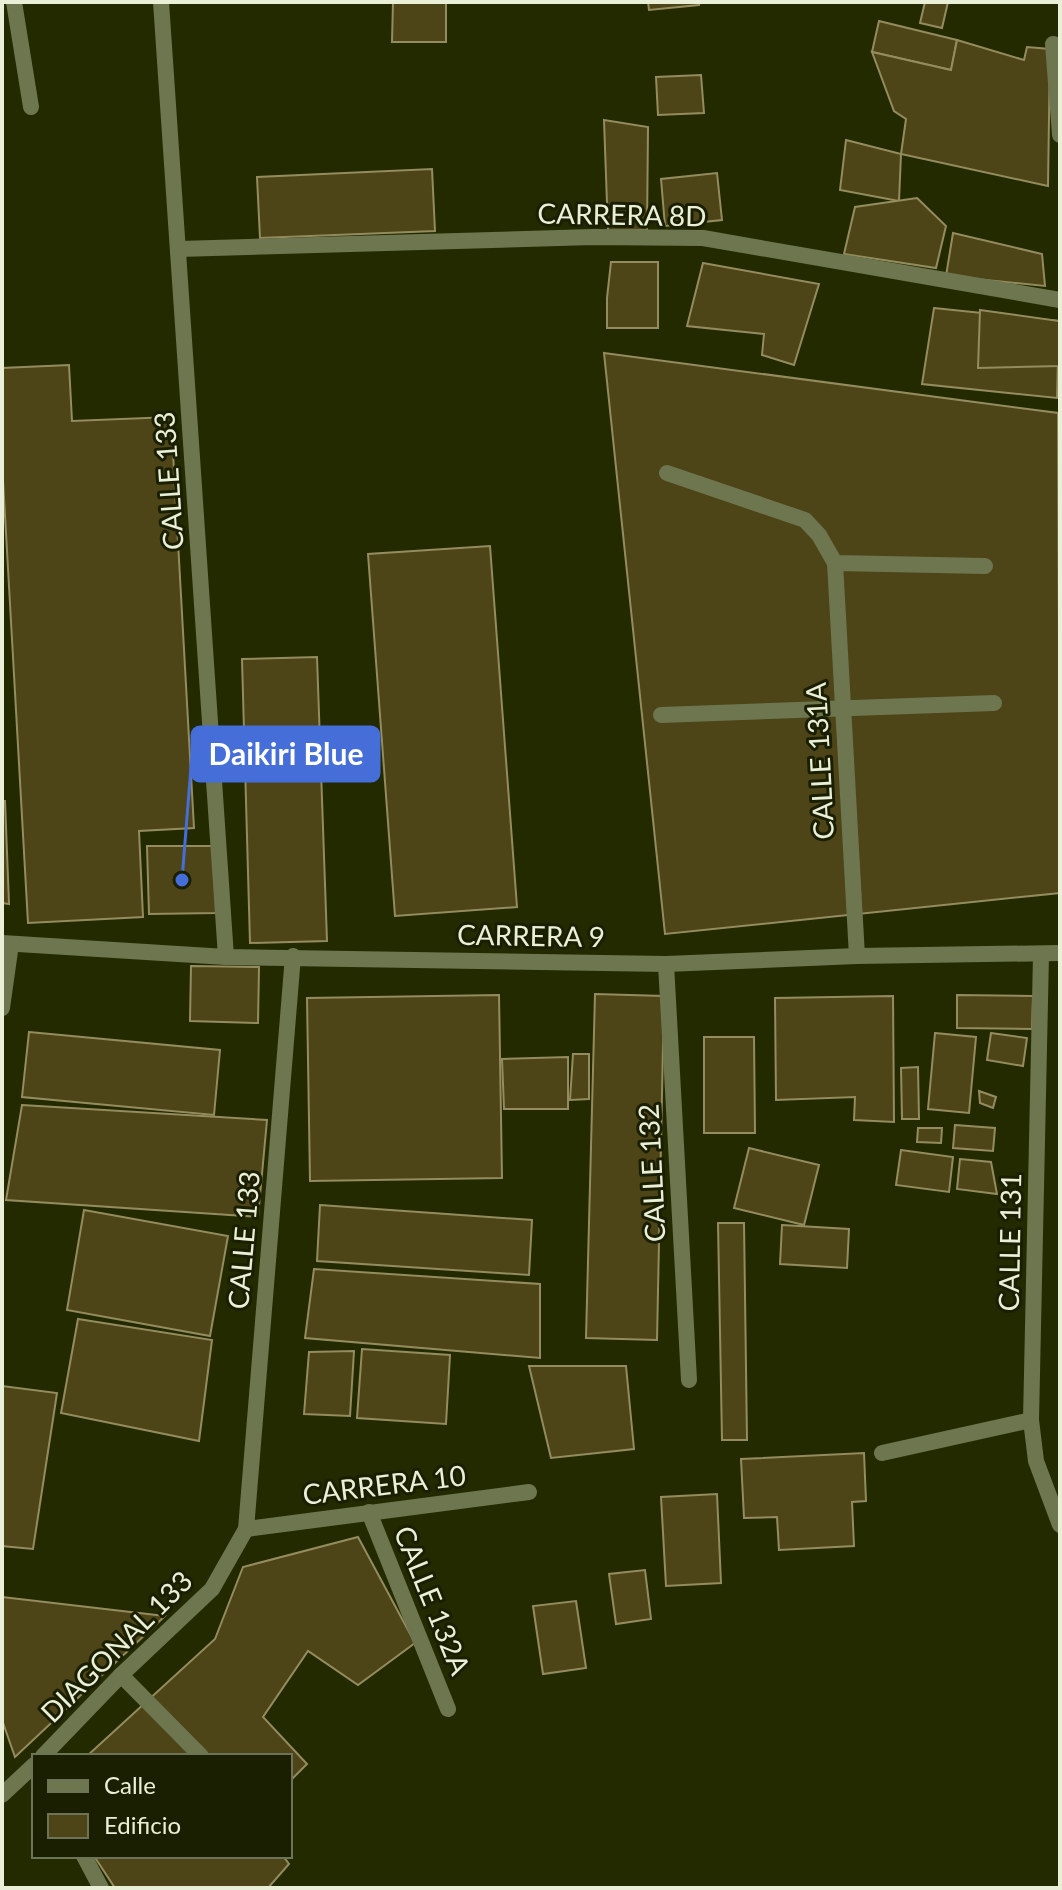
<svg xmlns="http://www.w3.org/2000/svg" width="1062" height="1890" font-family="Lato,sans-serif">
  <style>
    .building { fill: #4d4417; stroke: #948c5e; stroke-width: 2 }
    .lines { fill: none; stroke-linecap: round; stroke-linejoin: round }
    .service { stroke: #6d764f; stroke-width: 16 }
    .minor { stroke: #6d764f; stroke-width: 16 }
    .tertiary { stroke: #6d764f; stroke-width: 16 }
    .labels { text-anchor: middle; dominant-baseline: central; stroke-width: 6; stroke-linejoin: round; paint-order: stroke }
    .street-label { font-size: 28px; fill: #eaf0d8; stroke: #1a1f01 }
    .leader { fill: none; stroke: #466ed8; stroke-width: 3 }
    .callout-dot { fill: #466ed8; stroke: #1a1f01; stroke-width: 3 }
    .callout { fill: #466ed8; stroke: #466ed8; stroke-width: 3 }
    .callout-label { font-size: 30px; text-anchor: middle; font-weight: bold; fill: #fff }
  </style>
  <rect width="100%" height="100%" fill="#232a00"/>
  <!-- building -->
  <g class="building">
    <path d="M393,2H446V42H392Z"/>
    <path d="M648,2H700L699,5L649,10Z"/>
    <path d="M925,2H948L942,28L920,23Z"/>
    <path d="M879,21L957,40L951,70L872,52Z"/>
    <path d="M957,40L1024,60L1027,47L1050,49L1048,186L901,154L906,119L894,111L872,52L951,70Z"/>
    <path d="M701,75L704,113L658,115L656,77Z"/>
    <path d="M604,120L648,127L647,230L608,231Z"/>
    <path d="M846,140L901,154L899,201L840,190Z"/>
    <path d="M432,169L435,231L260,238L257,177Z"/>
    <path d="M717,173L722,220L665,226L661,179Z"/>
    <path d="M917,198L946,226L936,268L844,254L855,207Z"/>
    <path d="M953,233L1042,254L1045,286L946,276Z"/>
    <path d="M611,262H658V328H607V298Z"/>
    <path d="M703,263L819,284L794,365L762,355L764,334L687,326Z"/>
    <path d="M934,308L1059,321L1057,398L922,384Z"/>
    <path d="M980,310L1059,321L1060,366L978,368Z"/>
    <path d="M604,353L1058,413L1060,893L665,934Z"/>
    <path d="M69,365L72,421L171,417L194,828L139,831L143,917L28,923L2,462V368Z"/>
    <path d="M490,546L517,907L395,916L368,554Z"/>
    <path d="M317,657L327,941L250,943L242,659Z"/>
    <path d="M2,801H5L9,904L2,903Z"/>
    <path d="M147,846H215L216,913L149,914Z"/>
    <path d="M191,966L259,967L258,1023L190,1021Z"/>
    <path d="M595,994L664,996L657,1340L586,1338Z"/>
    <path d="M499,995L502,1178L310,1181L307,998Z"/>
    <path d="M957,995L1033,996L1032,1029L957,1028Z"/>
    <path d="M893,996L894,1122L854,1120L855,1097L776,1100L775,998Z"/>
    <path d="M29,1032L220,1050L214,1115L22,1097Z"/>
    <path d="M935,1033L976,1037L969,1113L928,1109Z"/>
    <path d="M991,1033L1027,1038L1023,1066L987,1060Z"/>
    <path d="M704,1037H754L755,1133H704Z"/>
    <path d="M573,1054H589V1099L570,1100Z"/>
    <path d="M568,1057V1109H504L502,1059Z"/>
    <path d="M918,1067L919,1119H902L901,1068Z"/>
    <path d="M979,1091L996,1097L993,1108L980,1103Z"/>
    <path d="M22,1105L267,1120L258,1217L6,1200Z"/>
    <path d="M955,1125L995,1128L993,1151L953,1148Z"/>
    <path d="M918,1128H942L941,1143L917,1142Z"/>
    <path d="M749,1148L819,1165L804,1225L734,1208Z"/>
    <path d="M901,1150L953,1157L949,1192L896,1185Z"/>
    <path d="M960,1159L991,1162L997,1194L957,1189Z"/>
    <path d="M320,1205L532,1220L529,1275L317,1261Z"/>
    <path d="M84,1210L228,1236L210,1336L67,1310Z"/>
    <path d="M718,1223H744L747,1440H722Z"/>
    <path d="M782,1225L849,1229L847,1268L780,1264Z"/>
    <path d="M314,1269L540,1284V1358L305,1338Z"/>
    <path d="M78,1319L212,1340L199,1441L61,1413Z"/>
    <path d="M362,1349L450,1355L446,1424L357,1418Z"/>
    <path d="M354,1351L350,1416L304,1414L309,1352Z"/>
    <path d="M529,1366H626L634,1449L551,1458Z"/>
    <path d="M2,1386L57,1393L33,1549L2,1546Z"/>
    <path d="M864,1453L866,1501L852,1502L854,1546L779,1550L777,1517L744,1518L741,1459Z"/>
    <path d="M717,1494L721,1583L666,1586L661,1497Z"/>
    <path d="M358,1537L415,1643L358,1685L308,1651L263,1717L307,1764L290,1781V1756H87L215,1639L243,1567Z"/>
    <path d="M645,1570L651,1619L616,1624L609,1574Z"/>
    <path d="M2,1597L165,1616L15,1757L2,1720Z"/>
    <path d="M576,1601L586,1668L543,1674L533,1606Z"/>
    <path d="M94,1856H283L289,1864L268,1888H115Z"/>
  </g>
  <g class="lines">
    <!-- service -->
    <g class="service">
      <path d="M14,2L31,107"/>
      <path d="M882,1453L1031,1420"/>
    </g>
    <!-- minor -->
    <g class="minor">
      <path d="M161,2L226,957"/>
      <path d="M1060,46L1053,44L1060,135"/>
      <path d="M179,249L593,237L703,238L1060,300"/>
      <path d="M667,473L805,520L819,535L835,563L985,566"/>
      <path d="M835,563L857,956"/>
      <path d="M661,715L994,703"/>
      <path d="M1041,955L1031,1420L1036,1461L1060,1525"/>
      <path d="M666,964L689,1380"/>
      <path d="M2,1008L11,944"/>
      <path d="M369,1512L448,1709"/>
      <path d="M246,1529L529,1492"/>
      <path d="M121,1675L201,1756"/>
      <path d="M43,1756L121,1675L212,1589L246,1529L293,956"/>
      <path d="M2,1795L34,1765"/>
      <path d="M84,1856L101,1888"/>
    </g>
    <!-- tertiary -->
    <path class="tertiary" d="M2,943L226,957L666,964L857,956L1060,953"/>
  </g>
  <g class="labels">
    <!-- street labels -->
    <g class="street-label">
      <text transform="translate(622 214) rotate(1)">CARRERA 8D</text>
      <text transform="translate(168 481) rotate(-94)">CALLE 133</text>
      <text transform="translate(819 761) rotate(-93)">CALLE 131A</text>
      <text transform="translate(531 935) rotate(1)">CARRERA 9</text>
      <text transform="translate(651 1173) rotate(-93)">CALLE 132</text>
      <text transform="translate(243 1240) rotate(-85)">CALLE 133</text>
      <text transform="translate(1009 1242) rotate(-89)">CALLE 131</text>
      <text transform="translate(384 1484) rotate(-7)">CARRERA 10</text>
      <text transform="translate(433 1600) rotate(68)">CALLE 132A</text>
      <text transform="translate(116 1646) rotate(-45)">DIAGONAL 133</text>
    </g>
  </g>
  <!-- callouts -->
  <path class="leader" d="M182 880L192 754"/>
  <circle class="callout-dot" cx="182" cy="880" r="8"/>
  <rect class="callout" x="192" y="727" width="187" height="54" rx="8"/>
  <g class="callout-label">
    <text x="286" y="765">Daikiri Blue</text>
  </g>
  <!-- border -->
  <rect width="1062" height="1890" fill="none" stroke="#eaf0d8" stroke-width="8"/>
  <!-- legend -->
  <rect x="32" y="1754" width="260" height="104" fill="#1a1f01" stroke="#6d7357" stroke-width="2"/>
  <rect x="48" y="1780" width="40" height="12" fill="#6d764f" stroke="#6d7357" stroke-width="2"/>
  <text x="104" y="1794" font-size="24" fill="#eaf0d8">Calle</text>
  <rect x="48" y="1814" width="40" height="24" fill="#4d4417" stroke="#6d7357" stroke-width="2"/>
  <text x="104" y="1834" font-size="24" fill="#eaf0d8">Edificio</text>
</svg>
